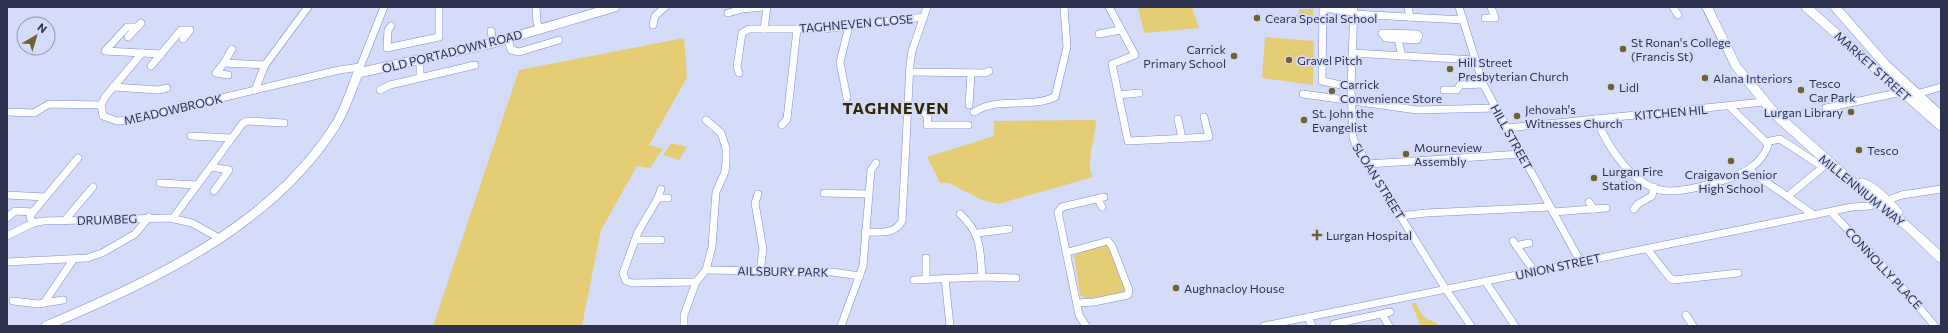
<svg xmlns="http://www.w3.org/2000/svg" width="1948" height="333" font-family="Commissioner,sans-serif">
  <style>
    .green { fill: #e5cd75 }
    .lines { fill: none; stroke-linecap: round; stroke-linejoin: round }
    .minor-casing { stroke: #7d8cd3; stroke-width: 8 }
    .major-casing { stroke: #7d8cd3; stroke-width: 10 }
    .highway-casing { stroke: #7d8cd3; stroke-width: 1 }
    .minor { stroke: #fff; stroke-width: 7 }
    .major { stroke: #fff; stroke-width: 9 }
    .highway { fill: #fff; fill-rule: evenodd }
    .poi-dot { fill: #70612f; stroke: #d4dcfa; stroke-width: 1.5 }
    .labels { text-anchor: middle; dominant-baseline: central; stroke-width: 3.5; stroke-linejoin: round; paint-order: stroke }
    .poi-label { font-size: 12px; fill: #2b314e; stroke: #d4dcfa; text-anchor: start }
    .street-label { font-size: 12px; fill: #2b314e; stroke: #d4dcfa }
    .district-label { font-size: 16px; font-weight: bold; letter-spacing: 1px; fill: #332800; stroke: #d4dcfa }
  </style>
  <rect width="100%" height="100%" fill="#d4dcfa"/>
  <!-- green -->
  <g class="green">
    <path d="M1138,7H1192L1199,28L1144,33Z"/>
    <path d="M1299,9H1313V21L1296,23L1294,15H1299Z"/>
    <path d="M1265,37L1314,41L1313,85L1262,78Z"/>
    <path d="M684,38L687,77L649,145L663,149L650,168L637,166L601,230L582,326H433L519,70Z"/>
    <path d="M1096,120C1096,135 1085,165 1093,177L998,204L984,201L949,183H940L927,157L994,136V121Z"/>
    <path d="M671,143L687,147L679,160L663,155Z"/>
    <path d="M1106,245L1109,248L1125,290L1124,292L1086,299L1080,295L1074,255L1078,254L1077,253Z"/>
    <path d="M1411,303H1416C1421,314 1423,319 1436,322L1438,326H1421Z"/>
  </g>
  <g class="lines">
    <defs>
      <g id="minor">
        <path d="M536,7L537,23L540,28"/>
        <path d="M1109,7L1135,55L1112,64L1128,141L1209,137L1204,117"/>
        <path d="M1354,7L1351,87L1353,137L1355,143L1445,288L1471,326"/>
        <path d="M1408,7L1410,17"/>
        <path d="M1459,7L1483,84L1580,261"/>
        <path d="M1673,7L1678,15"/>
        <path d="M728,13L742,9L763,7"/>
        <path d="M1353,14L1463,20"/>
        <path d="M1485,18H1495L1491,7"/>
        <path d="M653,25L655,16L665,7"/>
        <path d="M391,26L388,30L387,48L439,37V7"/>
        <path d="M137,27H127L105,51L161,54"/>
        <path d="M764,29L767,7"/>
        <path d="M491,31L493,43"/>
        <path d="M1382,33L1416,34L1419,36L1417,40L1386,38Z"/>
        <path d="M1099,34L1120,30"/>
        <path d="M128,37L141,23"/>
        <path d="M508,39L511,50L519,52L559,40"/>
        <path d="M1398,39L1402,56"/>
        <path d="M232,49L224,63L265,65"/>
        <path d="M142,53L105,97L101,105L103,116L117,121L129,120L339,70L360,67"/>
        <path d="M1352,53L1475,60"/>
        <path d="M420,60V77"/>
        <path d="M224,63L216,73L228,75"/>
        <path d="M151,66L181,30H190L183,39"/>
        <path d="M359,70L384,7"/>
        <path d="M909,72L985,73L989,71"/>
        <path d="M739,73L737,67L742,33L749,29H823L924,17"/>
        <path d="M113,87L159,90L167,88"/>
        <path d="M1351,87L1322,81L1323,8L1353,12"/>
        <path d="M255,90L265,65L308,7"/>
        <path d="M380,90L390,85L475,65"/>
        <path d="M1444,90H1457L1460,85L1483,84"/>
        <path d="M1303,94L1417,110L1496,108"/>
        <path d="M1118,95L1139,93"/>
        <path d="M847,98L840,62L849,26"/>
        <path d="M969,105L971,73"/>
        <path d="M1826,108L1902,92L1920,93L1941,87"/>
        <path d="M921,111L928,116L927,125H968"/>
        <path d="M8,112L34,113L49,104L101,105"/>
        <path d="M974,112C999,96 1029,109 1055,97L1067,47L1064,7"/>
        <path d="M1178,119L1182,139"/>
        <path d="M1596,119C1608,147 1634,190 1669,191C1687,191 1707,185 1724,180C1743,174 1760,166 1768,146L1766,142L1730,107"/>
        <path d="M782,125L787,119L797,29"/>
        <path d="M1507,128L1764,102"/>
        <path d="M191,136L231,138"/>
        <path d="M1766,142L1780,139L1823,167L1788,196"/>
        <path d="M1367,164L1521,154"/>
        <path d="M211,167L229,170L214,191"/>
        <path d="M1749,170L1814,215"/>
        <path d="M160,183L197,185"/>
        <path d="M661,189L658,198L638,232L623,273L626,281L632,283L696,282"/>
        <path d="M824,193L868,194"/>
        <path d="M758,194L755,203L763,249L760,271"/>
        <path d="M7,195L45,197"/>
        <path d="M1902,195L1941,189"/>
        <path d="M658,198H668"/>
        <path d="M1098,199L1102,207"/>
        <path d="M1589,202L1594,209"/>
        <path d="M1634,209L1638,204L1652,196L1654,187"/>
        <path d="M1553,212L1606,208"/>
        <path d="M1831,212L1888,271L1935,326"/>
        <path d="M960,214C982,234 980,250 982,277"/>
        <path d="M1400,216L1426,213L1550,207"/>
        <path d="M7,218L15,211L33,212"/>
        <path d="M173,218L243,123L247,121L284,123"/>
        <path d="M65,220L93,187"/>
        <path d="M33,223L30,217L33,212L78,158"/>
        <path d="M865,232C879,232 895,235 902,221L910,64L912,51L927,7"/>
        <path d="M978,233L1009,229"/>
        <path d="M7,236L33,223L43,221L170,218L192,223L219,238"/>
        <path d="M635,240H661"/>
        <path d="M1513,241L1534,271"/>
        <path d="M1516,246L1529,243"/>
        <path d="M1647,249L1670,278L1674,280L1738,273"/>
        <path d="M1068,252L1108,241L1112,246L1129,290L1128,295L1094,302L1077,303"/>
        <path d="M926,258V279"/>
        <path d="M7,262L87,258L102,253L135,234L149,217"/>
        <path d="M706,270L832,272L860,276"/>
        <path d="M945,278L950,326"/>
        <path d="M914,280L982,277L1016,278"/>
        <path d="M1485,281L1515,326"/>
        <path d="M13,301L38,304L63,300"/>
        <path d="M44,303L73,260"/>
        <path d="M1382,314L1389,326"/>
        <path d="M1686,315L1693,326"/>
        <path d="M1308,317L1312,326"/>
        <path d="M1334,324L1390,312"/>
        <path d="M684,326V315L696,282L706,270L712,247L716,192L725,172L726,163V148L721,133L706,120"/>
        <path d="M841,326L863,266L871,170L876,163"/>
        <path d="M1086,326L1079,315L1058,212L1062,207L1104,197"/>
        <path d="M1264,326L1852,207L1870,206L1905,194"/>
      </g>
      <g id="major">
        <path d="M1806,7L1941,126"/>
        <path d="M1835,7L1885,64L1941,116"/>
        <path d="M46,326C153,280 270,228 335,126C345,110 351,91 358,73L493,43L615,7"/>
      </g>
      <path id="highway" d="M1702,7H1712L1740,64L1778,110L1857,180L1862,178C1878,183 1890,197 1901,209L1903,212L1901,215L1941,251V263L1937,261L1906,231L1835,175L1770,116L1732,68Z"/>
    </defs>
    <!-- minor casing -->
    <use href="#minor" class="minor-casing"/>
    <!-- major casing -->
    <use href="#major" class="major-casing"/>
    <!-- highway casing -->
    <use href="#highway" class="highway-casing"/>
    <!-- minor -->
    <use href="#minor" class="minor"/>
    <!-- major -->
    <use href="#major" class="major"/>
    <!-- highway -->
    <use href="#highway" class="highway"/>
  </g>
  <!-- markers -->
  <g class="poi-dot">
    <circle cx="1257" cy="18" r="4"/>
    <circle cx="1623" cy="49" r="4"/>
    <circle cx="1234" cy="56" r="4"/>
    <circle cx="1289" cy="60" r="4"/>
    <circle cx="1450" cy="69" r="4"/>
    <circle cx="1705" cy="78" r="4"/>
    <circle cx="1611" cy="87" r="4"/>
    <circle cx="1801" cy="90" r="4"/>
    <circle cx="1332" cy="91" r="4"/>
    <circle cx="1851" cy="112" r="4"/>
    <circle cx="1517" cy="116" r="4"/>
    <circle cx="1304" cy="120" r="4"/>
    <circle cx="1859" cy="150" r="4"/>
    <circle cx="1406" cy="154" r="4"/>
    <circle cx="1731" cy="161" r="4"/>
    <circle cx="1594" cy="178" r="4"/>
    <path d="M1315 229h4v4h4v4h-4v4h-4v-4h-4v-4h4z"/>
    <circle cx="1176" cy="288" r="4"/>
  </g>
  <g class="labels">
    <!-- poi labels -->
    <g class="poi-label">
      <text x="1265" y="18">Ceara Special School</text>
      <text x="1631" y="42">St Ronan's College<tspan x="1631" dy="14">(Francis St)</tspan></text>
      <text x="1226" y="49" text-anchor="end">Carrick<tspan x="1226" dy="14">Primary School</tspan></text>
      <text x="1297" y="60">Gravel Pitch</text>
      <text x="1458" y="62">Hill Street<tspan x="1458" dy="14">Presbyterian Church</tspan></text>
      <text x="1713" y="78">Alana Interiors</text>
      <text x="1809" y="83">Tesco<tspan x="1809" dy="14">Car Park</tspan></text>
      <text x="1340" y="84">Carrick<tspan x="1340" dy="14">Convenience Store</tspan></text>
      <text x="1619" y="87">Lidl</text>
      <text x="1525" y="109">Jehovah's<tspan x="1525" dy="14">Witnesses Church</tspan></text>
      <text x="1843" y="112" text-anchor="end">Lurgan Library</text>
      <text x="1312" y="113">St. John the<tspan x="1312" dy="14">Evangelist</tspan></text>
      <text x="1414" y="147">Mourneview<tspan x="1414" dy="14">Assembly</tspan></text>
      <text x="1867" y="150">Tesco</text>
      <text x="1602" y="171">Lurgan Fire<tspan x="1602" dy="14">Station</tspan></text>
      <text x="1731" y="174" text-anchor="middle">Craigavon Senior<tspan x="1731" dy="14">High School</tspan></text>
      <text x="1326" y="235">Lurgan Hospital</text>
      <text x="1184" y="288">Aughnacloy House</text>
    </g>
    <!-- street labels -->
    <g class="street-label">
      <text transform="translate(856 23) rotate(-5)">TAGHNEVEN CLOSE</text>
      <text transform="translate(452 51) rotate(-14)">OLD PORTADOWN ROAD</text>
      <text transform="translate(1873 66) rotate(42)">MARKET STREET</text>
      <text transform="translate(173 109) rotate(-13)">MEADOWBROOK</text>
      <text transform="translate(1671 112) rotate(-5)">KITCHEN HIL</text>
      <text transform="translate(1512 137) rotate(61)">HILL STREET</text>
      <text transform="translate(1379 181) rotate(58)">SLOAN STREET</text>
      <text transform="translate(1862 190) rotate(39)">MILLENNIUM WAY</text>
      <text transform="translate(107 219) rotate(-2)">DRUMBEG</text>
      <text transform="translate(1558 266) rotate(-12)">UNION STREET</text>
      <text transform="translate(1884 268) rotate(47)">CONNOLLY PLACE</text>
      <text transform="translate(783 271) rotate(1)">AILSBURY PARK</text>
    </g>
    <!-- district labels -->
    <g class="district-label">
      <text x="896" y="107">TAGHNEVEN</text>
    </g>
  </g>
  <!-- border -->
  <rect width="1948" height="333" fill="none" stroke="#2b314e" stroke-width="16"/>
  <!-- north arrow -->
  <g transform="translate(36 36) rotate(38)"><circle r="19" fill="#d4dcfa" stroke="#9098b5"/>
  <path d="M0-3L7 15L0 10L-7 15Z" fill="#70612f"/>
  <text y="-6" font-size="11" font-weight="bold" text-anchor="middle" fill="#2b314e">N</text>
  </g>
</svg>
